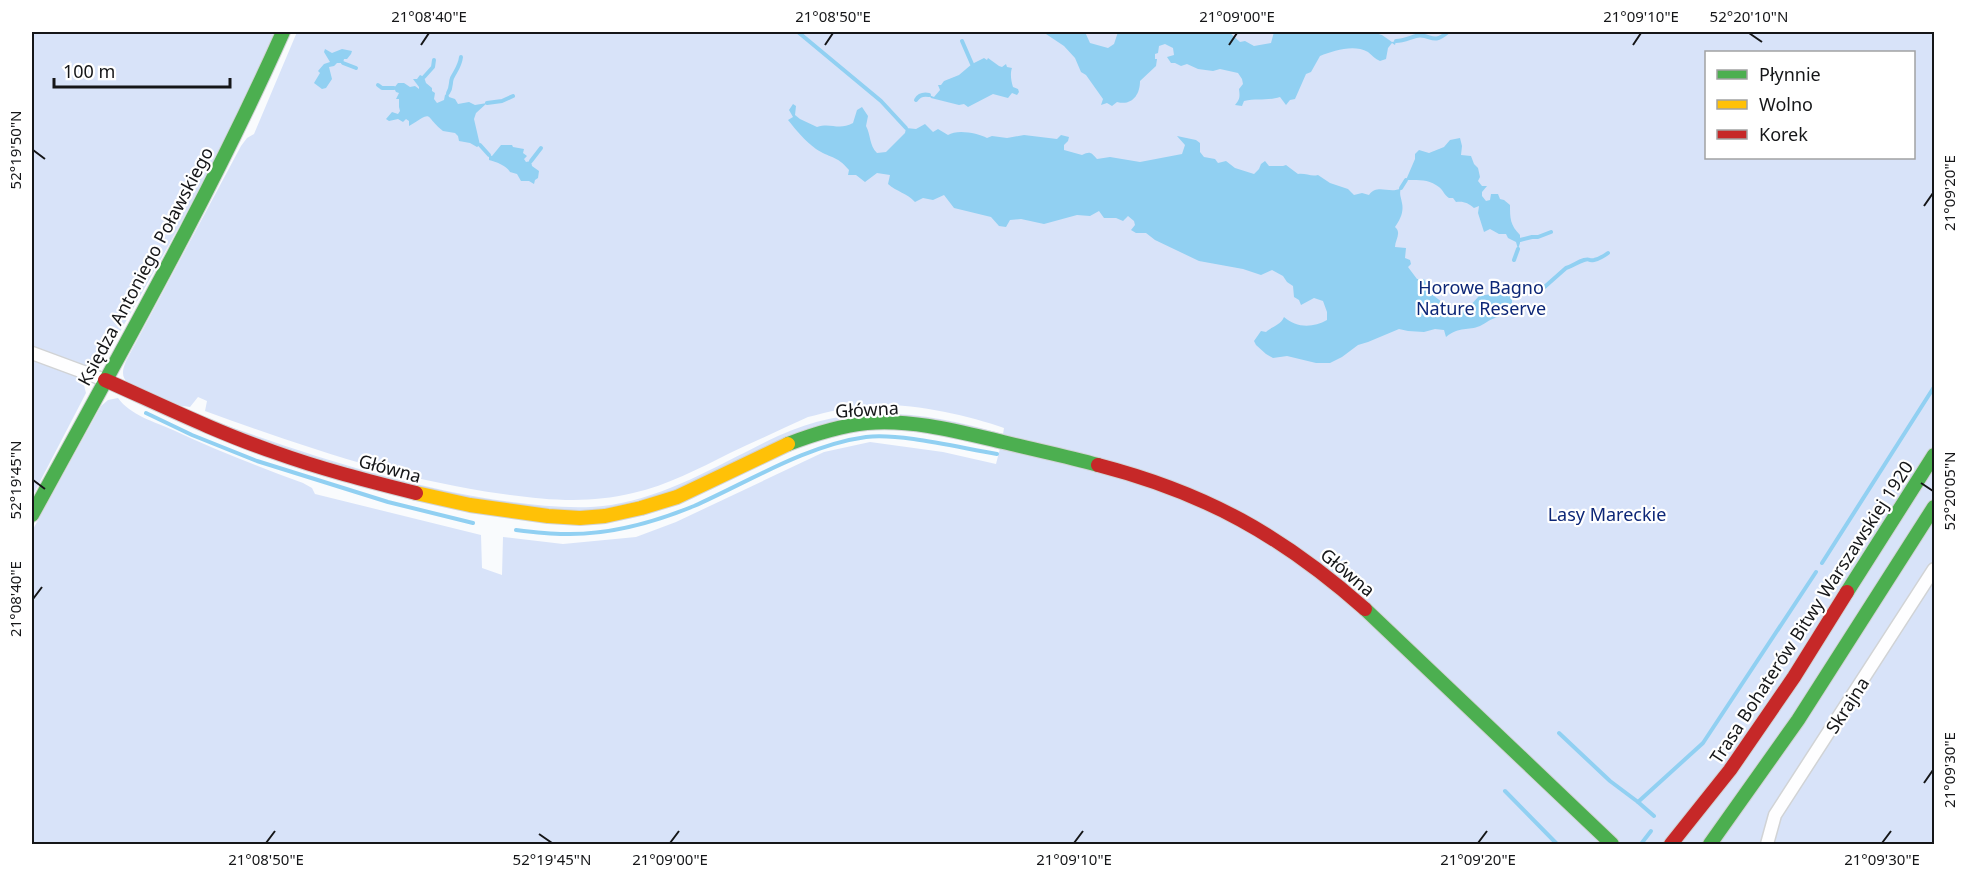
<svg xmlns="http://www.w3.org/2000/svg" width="1966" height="876" font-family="'Noto Sans',sans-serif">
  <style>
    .green { fill: #d8e3f9; fill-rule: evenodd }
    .water { fill: #91d0f2 }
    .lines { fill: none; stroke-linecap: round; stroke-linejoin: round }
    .stream { stroke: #91d0f2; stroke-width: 4 }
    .street-casing { stroke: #d1d3d5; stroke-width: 15 }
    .fast-casing { stroke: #d1d3d5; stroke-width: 16 }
    .slow-casing { stroke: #d1d3d5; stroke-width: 16 }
    .jam-casing { stroke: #d1d3d5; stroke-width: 16 }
    .street { stroke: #fefeff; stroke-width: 12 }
    .fast { stroke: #4caf50; stroke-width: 14 }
    .slow { stroke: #ffc107; stroke-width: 14 }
    .jam { stroke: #c62828; stroke-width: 14 }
    .ticks { fill: none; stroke: #151618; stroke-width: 2 }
    .labels { text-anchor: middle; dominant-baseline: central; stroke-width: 4.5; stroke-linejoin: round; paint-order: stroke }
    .street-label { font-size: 18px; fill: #151618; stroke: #fff }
    .park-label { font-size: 18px; fill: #0d2777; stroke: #fff }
    .neatline { fill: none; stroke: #151618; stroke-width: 2 }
    .ticks-label { font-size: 15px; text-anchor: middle; fill: #151618 }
  </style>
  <rect width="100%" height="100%" fill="#f9fbfd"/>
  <!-- green -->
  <g class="green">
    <path d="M32,32H275C229,143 167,248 108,353L97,368L91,367L83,381L86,393L32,497Z"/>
    <path d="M297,32H1934V844H32V531L101,406L108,400L118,398C130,415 155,422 173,430C216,450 259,467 303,483L312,488L315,494L481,535L482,568L502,575L503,537L563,544L636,537L676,522L824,452L870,442L943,452L996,464L1003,437L908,417L747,457L671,492L599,510L567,511L446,495L302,455L211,420C309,455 408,488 512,502C545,506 578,510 611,505C672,495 723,462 778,436C854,401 925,412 1003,434L1004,428C967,415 907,402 867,405C847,407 828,412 808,417C782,429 756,441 730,453C698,469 668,485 633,493C587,504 549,500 503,494C400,480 302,446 205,411L207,401L198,397L190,407L175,405L129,384C121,377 122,371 126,361L241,146L247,138L254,134ZM1706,52H1914V158H1706Z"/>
  </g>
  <!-- water -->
  <g class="water">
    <path d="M1036,32H1085L1090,43L1108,48L1114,44L1118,32H1229L1240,42L1245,41L1254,46L1271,43L1274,32H1372L1382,35L1392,42L1396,41L1395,45L1392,43L1388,48L1386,59L1380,61C1375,59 1372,55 1368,52C1353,44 1334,51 1320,56L1311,72L1306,74L1295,99L1290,100L1286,105L1280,97C1267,101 1257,98 1244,101L1242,106L1235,105C1240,99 1240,97 1239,89L1243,84L1242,79L1238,73L1220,69L1213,71L1198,69L1187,64L1181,66L1175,63H1171L1167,57L1174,55L1173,48L1165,44L1159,46L1158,53L1155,54V59H1157L1156,66L1140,81C1140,95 1132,106 1117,102L1112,106L1107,103L1101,105L1103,99L1086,75L1081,72L1075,58L1064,46L1046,34Z"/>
    <path d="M325,49L332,53L342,49L352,51L351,54L347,59H344L343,63H337L334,66L329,67L332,79L326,88L322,89L314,83L320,73L318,71L324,64L330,62L324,52Z"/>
    <path d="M984,58L987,60L988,58L999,66L1002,67L1006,64L1007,67L1012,68C1010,73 1011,81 1013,87L1018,89L1019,92L1017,95L1012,93L1008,98L993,94L968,107L964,104L959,105L931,98L929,95L934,97L940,90L938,85H941L944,81L959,75L972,64Z"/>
    <path d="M420,75L424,77L426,83L432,88V91L435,93L434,99L437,103L444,100L445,95L448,93L449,97L455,99L458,104L469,102L475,105L487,103L476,113L474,119L480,145L477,147L470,143L459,141L458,136L455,133L443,131C423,115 435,110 409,126V121L406,119L403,122L398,119L389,121L386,119L392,112L398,114L400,111L399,107V99H396L399,93L396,92L394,88L398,83H404L410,87L415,86L419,89V87L413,79H417Z"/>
    <path d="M793,104L796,106L795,115L800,119L817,127C831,122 838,131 853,123L857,110L862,107L868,116L866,126C871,135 869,145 877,153L886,152L905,133L906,128L916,129L925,124L933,132L938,129L948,135C957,129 978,133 987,138L992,136L1007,138L1024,135L1057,139L1061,135L1069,137L1068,141L1064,145V150L1082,155C1090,151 1091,152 1097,159L1110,157L1140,162L1182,154L1185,145L1177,136L1196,140L1200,143V152L1204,157L1215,159L1218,163L1226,161L1235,168L1254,174L1259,169L1261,164L1265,161L1269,166H1283L1286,165L1298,174C1306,173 1311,177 1318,175L1330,183L1348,189L1354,195L1362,193L1369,195C1378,183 1390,195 1401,188C1399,195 1401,196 1402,203C1404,212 1400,220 1395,227C1402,233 1395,240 1395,247L1406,248L1405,258L1410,260L1411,264L1408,267L1417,279H1424L1430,293L1442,302L1446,310L1456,313L1468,308L1479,296L1497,293L1512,287V303L1507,306L1499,317C1489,319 1488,322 1480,326C1468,331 1460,326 1446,337L1444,330L1435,329L1424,332L1408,331L1399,329L1368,342L1358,345L1342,357L1330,363H1316L1287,356L1273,358L1266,354L1256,345L1254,341L1261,331L1266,332C1272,326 1280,326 1284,317C1296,328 1313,328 1327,320V312L1323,301L1314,298L1301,305L1299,300L1294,297L1293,286L1287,282L1283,276L1272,270L1261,275L1243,269L1199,261L1155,240L1146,233H1136L1131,230L1135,225L1134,221L1128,216L1123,221L1116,218H1104L1099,211L1090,216L1077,215L1044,224L1021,219L1010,220L1006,227L999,226L991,217L954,208L944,195L933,200L923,198L915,202C907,193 897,192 888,184L890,175L877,173L865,182L856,175H848L849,170C837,155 829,158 816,149C805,141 796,130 788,120L793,117L789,110Z"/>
    <path d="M1460,138L1462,146L1461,155L1471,156L1474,164L1478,168L1480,177L1478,181L1482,186H1487L1482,192V196L1486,201L1490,200L1491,194H1498L1500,199L1504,200L1510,205C1510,218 1510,225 1520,235V243L1518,249L1516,242L1508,238L1506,234H1499L1490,229L1484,232L1478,213L1479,206L1474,208C1468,203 1464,201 1456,202L1453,198H1449C1444,195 1444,191 1439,187C1429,179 1418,180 1406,180L1415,159V154L1419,150L1429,153L1444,147L1450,140Z"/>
    <path d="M501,145H512L513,147L524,149L523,153L527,156L524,159L526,162L531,161L532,166L539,171L538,178L535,180L534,184L529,181H521L517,174L510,172C506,165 496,162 489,160V155L492,156Z"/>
  </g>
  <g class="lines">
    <!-- stream -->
    <g class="stream">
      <path d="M798,32L881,101L906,128"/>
      <path d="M962,41L972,64"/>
      <path d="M1396,41C1403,41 1409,38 1416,36C1432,33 1431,46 1448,32"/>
      <path d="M343,63L356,68"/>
      <path d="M424,77L433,67L434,60"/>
      <path d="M378,85L382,88H394"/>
      <path d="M448,93C452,87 450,83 452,78C456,70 460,66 461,57"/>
      <path d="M916,100C919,95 924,94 929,95"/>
      <path d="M487,103L502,101L513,96"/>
      <path d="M480,145L489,155"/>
      <path d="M531,161L541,148"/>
      <path d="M1401,188L1406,180"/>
      <path d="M1520,240L1532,237H1538L1551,232"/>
      <path d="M1514,260L1518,249"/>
      <path d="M1540,291L1566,268C1573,266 1577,262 1584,260C1591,258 1587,261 1594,260C1599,259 1604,256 1608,253"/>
      <path d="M146,413L192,435L257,461L388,502L473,523"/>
      <path d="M516,530C532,532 549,534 565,534C608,535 655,522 694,506C748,482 807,445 866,437C902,433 960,448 997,454"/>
      <path d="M1822,563L1934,387"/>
      <path d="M1559,733L1610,781L1638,802"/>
      <path d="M1505,791L1557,844"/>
      <path d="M1654,816L1638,802L1703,743L1816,572"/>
      <path d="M1641,844L1651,831"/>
    </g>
    <defs>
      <g id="street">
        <path d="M32,353L105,380"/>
        <path d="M1767,844L1775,815L1934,569"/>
      </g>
      <g id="fast">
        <path d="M788,444C814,434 839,426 867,423C913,419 960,432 1003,442C1035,450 1066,456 1098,465"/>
        <path d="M32,515C119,355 209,198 283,32"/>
        <path d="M1847,592L1934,455"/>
        <path d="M1365,609L1612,844"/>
        <path d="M1710,844L1798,720L1934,507"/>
      </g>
      <path id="slow" d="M416,493L470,505L548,516L580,518L605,516L641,508L677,497L788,444"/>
      <g id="jam">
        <path d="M105,380C161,405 216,432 274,452C321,469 368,481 416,493"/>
        <path d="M1098,465C1206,493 1281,535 1365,609"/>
        <path d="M1671,844L1730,770L1794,677L1847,592"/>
      </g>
    </defs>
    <!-- street casing -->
    <use href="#street" class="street-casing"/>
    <!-- fast casing -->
    <use href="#fast" class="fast-casing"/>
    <!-- slow casing -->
    <use href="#slow" class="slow-casing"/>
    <!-- jam casing -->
    <use href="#jam" class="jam-casing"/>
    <!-- street -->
    <use href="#street" class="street"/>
    <!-- fast -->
    <use href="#fast" class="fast"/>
    <!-- slow -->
    <use href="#slow" class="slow"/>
    <!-- jam -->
    <use href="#jam" class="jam"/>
  </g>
  <!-- ticks -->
  <path class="ticks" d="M1749,33L1762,42M421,45L429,33M825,45L833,33M1229,45L1237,33M1633,45L1641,33M33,150L45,159M1924,206L1933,193M33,480L45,489M1921,483L1933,491M33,599L42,587M1924,783L1933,770M539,834L552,843M266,843L275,831M670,843L679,831M1074,843L1083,831M1478,843L1487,831M1882,843L1891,831"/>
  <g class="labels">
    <!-- street labels -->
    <g class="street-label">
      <text transform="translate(145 266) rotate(-62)">Księdza Antoniego Poławskiego</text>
      <text transform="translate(867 409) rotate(-3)">Główna</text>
      <text transform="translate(390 468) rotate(15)">Główna</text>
      <text transform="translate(1348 572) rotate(40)">Główna</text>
      <text transform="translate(1811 612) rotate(-57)">Trasa Bohaterów Bitwy Warszawskiej 1920</text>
      <text transform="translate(1847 705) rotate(-57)">Skrajna</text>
    </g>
    <!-- park labels -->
    <g class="park-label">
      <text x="1481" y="287">Horowe Bagno<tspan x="1481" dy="21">Nature Reserve</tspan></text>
      <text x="1607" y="514">Lasy Mareckie</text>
    </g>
  </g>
  <!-- border -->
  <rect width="1966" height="876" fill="none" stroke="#ffffff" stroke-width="66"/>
  <!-- legend -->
  <rect x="1705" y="51" width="210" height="108" fill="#ffffff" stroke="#a1a2a3" stroke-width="1.5"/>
  <rect x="1717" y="70" width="30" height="9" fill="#4caf50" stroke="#a1a2a3" stroke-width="1.5"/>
  <text x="1759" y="81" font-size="18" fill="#151618">Płynnie</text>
  <rect x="1717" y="100" width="30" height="9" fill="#ffc107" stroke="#a1a2a3" stroke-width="1.5"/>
  <text x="1759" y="111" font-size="18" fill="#151618">Wolno</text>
  <rect x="1717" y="130" width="30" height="9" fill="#c62828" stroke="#a1a2a3" stroke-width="1.5"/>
  <text x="1759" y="141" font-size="18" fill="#151618">Korek</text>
  <!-- scale -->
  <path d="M54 78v9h176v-9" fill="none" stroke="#151618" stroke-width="3"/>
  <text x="63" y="78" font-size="18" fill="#151618" stroke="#ffffff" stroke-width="4.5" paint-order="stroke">100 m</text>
  <rect x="33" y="33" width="1900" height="810" class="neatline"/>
  <g class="ticks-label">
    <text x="429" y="22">21°08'40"E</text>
    <text x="833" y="22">21°08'50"E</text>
    <text x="1237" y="22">21°09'00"E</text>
    <text x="1641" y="22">21°09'10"E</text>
    <text x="1749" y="22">52°20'10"N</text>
    <text transform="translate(16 150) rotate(-90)" y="5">52°19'50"N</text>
    <text transform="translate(1950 193) rotate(-90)" y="5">21°09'20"E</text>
    <text transform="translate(16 480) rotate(-90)" y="5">52°19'45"N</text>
    <text transform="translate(1950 491) rotate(-90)" y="5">52°20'05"N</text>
    <text transform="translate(16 599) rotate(-90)" y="5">21°08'40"E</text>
    <text transform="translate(1950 770) rotate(-90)" y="5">21°09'30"E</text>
    <text x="266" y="865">21°08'50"E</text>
    <text x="552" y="865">52°19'45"N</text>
    <text x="670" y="865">21°09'00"E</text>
    <text x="1074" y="865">21°09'10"E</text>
    <text x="1478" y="865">21°09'20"E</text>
    <text x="1882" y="865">21°09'30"E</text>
  </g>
</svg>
